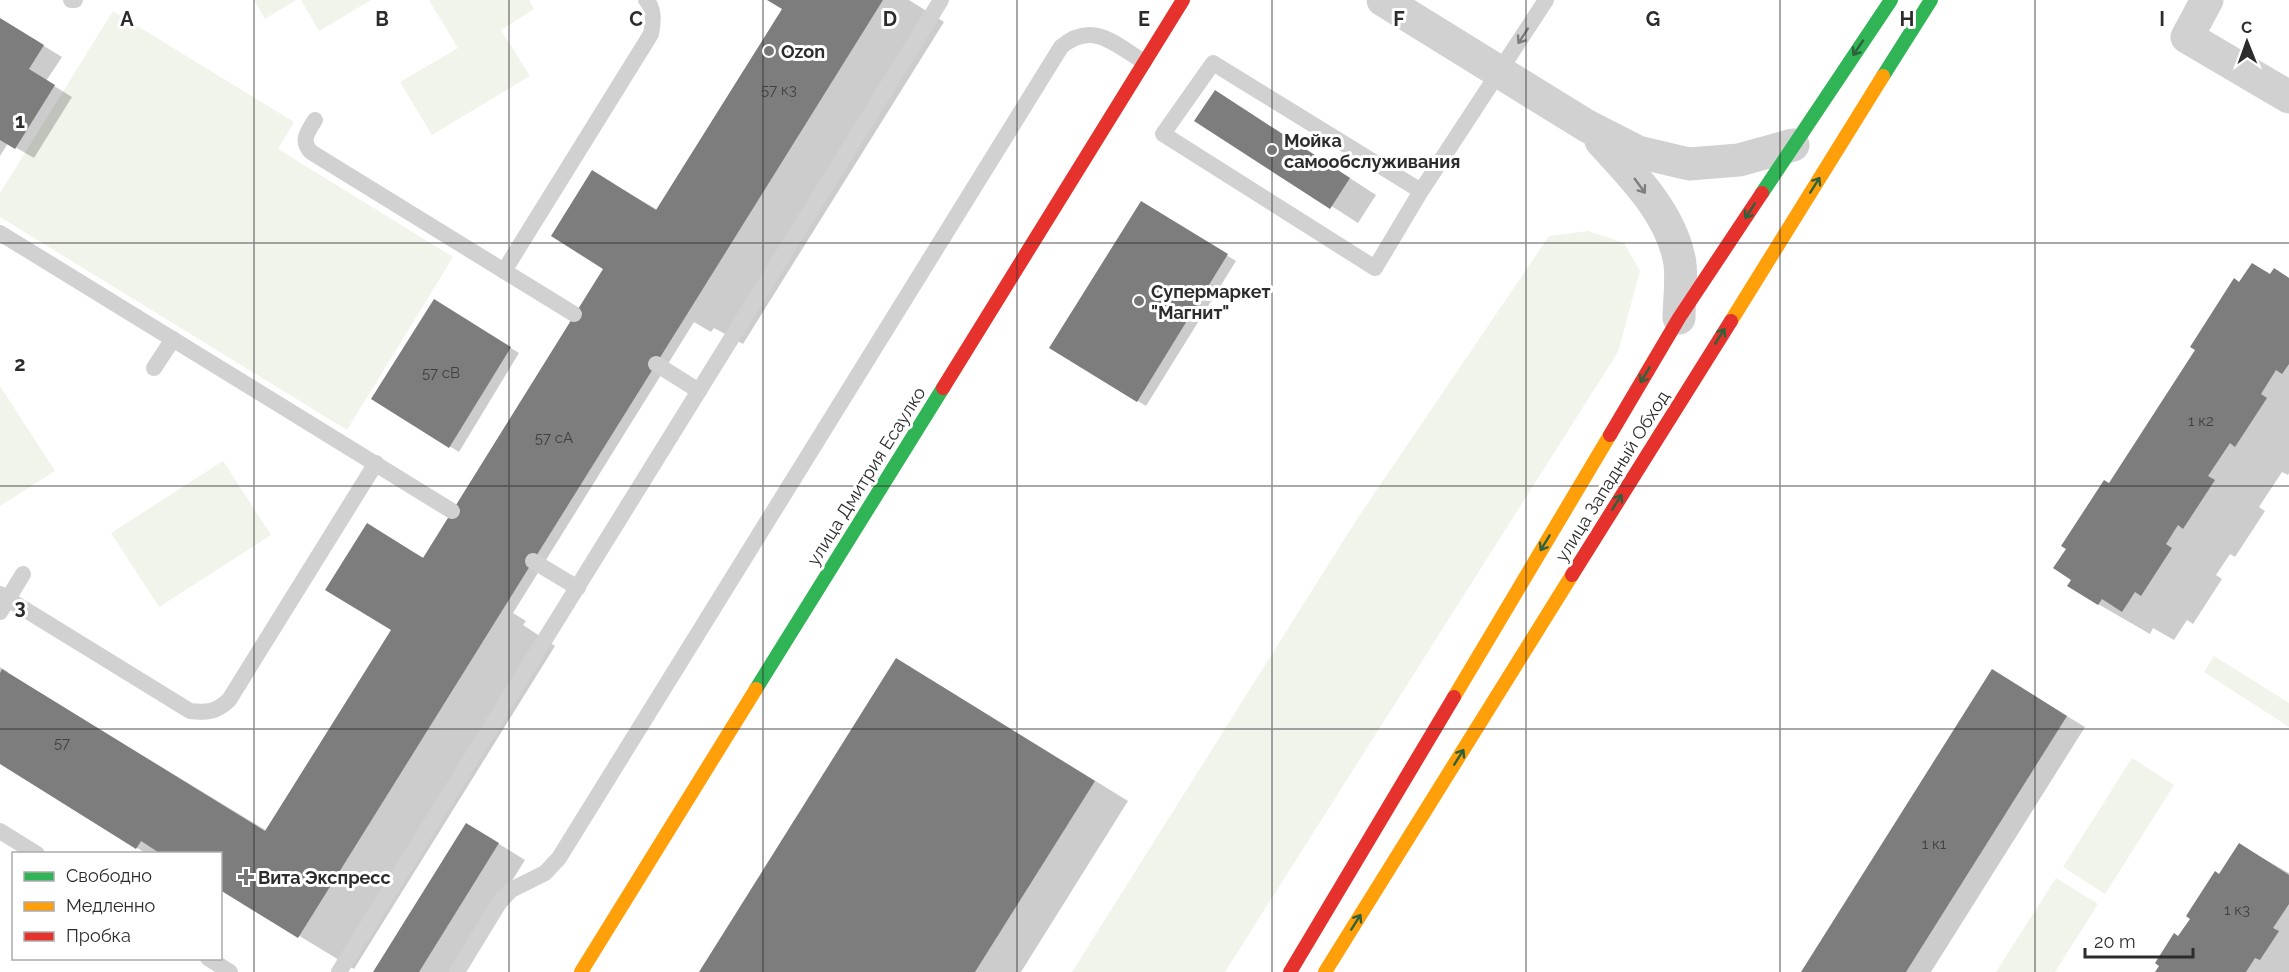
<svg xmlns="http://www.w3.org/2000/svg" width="2289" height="972" font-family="Raleway,sans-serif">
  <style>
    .green { fill: #f1f4ea }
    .shadow { fill: #0003 }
    .building { fill: #7d7d7d }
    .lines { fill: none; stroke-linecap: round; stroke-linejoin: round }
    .lane { stroke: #d1d1d1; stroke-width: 16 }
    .street { stroke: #d1d1d1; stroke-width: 33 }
    .fast { stroke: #30b455; stroke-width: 14 }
    .slow { stroke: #ff9f0a; stroke-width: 14 }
    .jam { stroke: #e5322d; stroke-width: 14 }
    .oneway { stroke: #7e7e7e }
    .oneway2 { stroke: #2e623c }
    .grid { fill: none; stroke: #2c2c2c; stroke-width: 1.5; stroke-opacity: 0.55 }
    .poi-dot { fill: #767676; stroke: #fff; stroke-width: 2 }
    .labels { text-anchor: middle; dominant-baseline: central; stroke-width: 6; stroke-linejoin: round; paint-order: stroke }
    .number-label { font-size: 15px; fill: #404040 }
    .poi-label { font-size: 18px; font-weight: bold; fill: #2c2c2c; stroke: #fff; text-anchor: start }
    .street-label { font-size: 18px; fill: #2c2c2c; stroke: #fff }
    .grid-label { font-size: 20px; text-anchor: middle; font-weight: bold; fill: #2c2c2c; stroke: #fff; stroke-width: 6; stroke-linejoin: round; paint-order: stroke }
  </style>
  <rect width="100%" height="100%" fill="#fff"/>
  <!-- green -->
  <g class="green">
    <path d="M254,0H296L265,19Z"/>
    <path d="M301,0H371L319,31Z"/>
    <path d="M429,0H529L534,9L501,30L530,76L432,135L400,82L458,48Z"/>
    <path d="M113,11L294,122L278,149L453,257L347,430L0,217V193Z"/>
    <path d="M1588,231L1624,243L1640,271L1618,352L1225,972H1072L1357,519L1549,236Z"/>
    <path d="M0,386L55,471L0,506Z"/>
    <path d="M223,461L271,535L159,607L111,533Z"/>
    <path d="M2214,656L2289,703V727L2204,672Z"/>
    <path d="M2132,758L2174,785L2105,894L2063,867Z"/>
    <path d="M2056,878L2098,904L2055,972H1996Z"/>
  </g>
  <!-- shadow -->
  <g class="shadow">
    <path d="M770,0H909L944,22L743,344L714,328L711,332L694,322L513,613L526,621L523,625L555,646L354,969L220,888V854H147L0,763V667L8,672L7,673L267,831L393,629L367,526L424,558L618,279L592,172L658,210L784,9Z"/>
    <path d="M0,19L62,57L46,81L72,97L34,158L8,143L0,156Z"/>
    <path d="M1242,108L1376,195L1358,223L1197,120Z"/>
    <path d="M1141,203L1236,261L1146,406L1051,347Z"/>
    <path d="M2271,276L2289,278V473L2288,475L2282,472L2259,507L2265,511L2235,557L2230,554L2216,575L2222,579L2193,624L2187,620L2174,640L2153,628L2150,634L2098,604L2109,485L2240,283Z"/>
    <path d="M434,301L519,353L459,452L373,399Z"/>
    <path d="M930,679L1128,801L1021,972H701Z"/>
    <path d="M2011,682L2085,727L1931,972H1803Z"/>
    <path d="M493,840L525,860L455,972H375Z"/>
    <path d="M2240,845L2289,873V972H2157Z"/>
  </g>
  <!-- building -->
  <g class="building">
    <path d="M767,0H883L298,938L220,890V854H161L141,841L136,849L0,764V673L2,669L265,831L391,630L325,590L367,523L423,558L603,269L551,236L592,170L656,210L782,9Z"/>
    <path d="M0,18L44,45L29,69L55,85L15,149L0,140Z"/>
    <path d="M1215,90L1350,178L1330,209L1194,121Z"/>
    <path d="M1141,201L1228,254L1137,402L1049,348Z"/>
    <path d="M2252,263L2270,274L2274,268L2289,278V364L2282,374L2276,370L2261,394L2267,398L2235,447L2230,443L2208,476L2215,480L2183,529L2178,525L2166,544L2172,548L2141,596L2135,592L2122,612L2102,599L2098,605L2067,586L2071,580L2053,568L2066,549L2061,546L2104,480L2109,483L2195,350L2190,347L2234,278L2239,282Z"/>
    <path d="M434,299L511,347L449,448L371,399Z"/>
    <path d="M896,658L1095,781L975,972H699Z"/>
    <path d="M1992,669L2067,716L1906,972H1801Z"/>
    <path d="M466,823L499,843L419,972H373Z"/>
    <path d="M2239,843L2289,875V904L2273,928L2279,931L2260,960L2255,958L2246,972H2155L2159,966L2155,963L2174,933L2178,936L2190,919L2186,916L2215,871L2219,874Z"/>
  </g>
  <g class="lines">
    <!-- lane -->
    <g class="lane">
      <path d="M71,0H75"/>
      <path d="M315,120C308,131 300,141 311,152L574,314"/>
      <path d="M1421,191L1213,63L1163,134L1375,268L1421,191L1546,0"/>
      <path d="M0,233L452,511"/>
      <path d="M504,271L651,34C653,22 655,9 646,0"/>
      <path d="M656,364L699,391"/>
      <path d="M154,368L173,339"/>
      <path d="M533,561L578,588"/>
      <path d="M0,594L190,711C207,713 216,712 229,700L376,463"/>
      <path d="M0,612L23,574"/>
      <path d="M0,831L37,854"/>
      <path d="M208,958L230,972"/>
      <path d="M339,972L941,0"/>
      <path d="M457,972L499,903L511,890L545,873L559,858L1061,47C1092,20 1115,44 1144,62"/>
    </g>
    <!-- street -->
    <g class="street">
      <path d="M1383,0L1587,126L1638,152L1689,164L1739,160L1793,145"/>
      <path d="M2207,0L2187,37L2289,97"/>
      <path d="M1601,141C1632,175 1669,211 1679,258C1683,275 1679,301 1679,318"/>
    </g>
    <!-- fast -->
    <g class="fast">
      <path d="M1883,76L1931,0"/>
      <path d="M1762,193L1891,0"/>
      <path d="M756,689L943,388"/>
    </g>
    <!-- slow -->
    <g class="slow">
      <path d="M1731,321L1883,76"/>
      <path d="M1454,697L1610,435"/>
      <path d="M581,972L756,689"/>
      <path d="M1325,972L1572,575"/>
    </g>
    <!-- jam -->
    <g class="jam">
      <path d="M943,388L1183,0"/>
      <path d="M1610,435L1679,318L1762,193"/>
      <path d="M1572,575L1731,321"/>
      <path d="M1290,972L1454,697"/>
    </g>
  </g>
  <!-- one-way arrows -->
  <defs><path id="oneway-shaft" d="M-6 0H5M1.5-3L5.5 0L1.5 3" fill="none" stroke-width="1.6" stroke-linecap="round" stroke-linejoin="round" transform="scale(1.5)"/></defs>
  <g class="oneway">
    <use href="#oneway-shaft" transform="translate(1523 36) rotate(123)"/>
    <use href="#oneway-shaft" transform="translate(1640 186) rotate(54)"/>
  </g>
  <g class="oneway2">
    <use href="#oneway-shaft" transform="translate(1858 48) rotate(124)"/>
    <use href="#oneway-shaft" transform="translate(1815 185) rotate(-58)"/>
    <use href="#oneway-shaft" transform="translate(1750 211) rotate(123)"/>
    <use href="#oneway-shaft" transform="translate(1720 336) rotate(-58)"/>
    <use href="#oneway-shaft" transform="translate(1645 375) rotate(121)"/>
    <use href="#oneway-shaft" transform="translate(1617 502) rotate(-58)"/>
    <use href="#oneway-shaft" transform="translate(1545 543) rotate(121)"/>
    <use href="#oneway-shaft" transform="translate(1459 757) rotate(-58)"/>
    <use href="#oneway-shaft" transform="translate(1356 922) rotate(-58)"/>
  </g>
  <!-- grid -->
  <path class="grid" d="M254,0V972M509,0V972M763,0V972M1017,0V972M1272,0V972M1526,0V972M1780,0V972M2035,0V972M0,243H2289M0,486H2289M0,729H2289"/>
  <!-- markers -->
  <g class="poi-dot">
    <circle cx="769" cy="51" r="6"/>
    <circle cx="1272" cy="150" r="6"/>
    <circle cx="1139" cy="301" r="6"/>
    <path d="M243 868h6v6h6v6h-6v6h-6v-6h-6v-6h6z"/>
  </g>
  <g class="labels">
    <!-- number labels -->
    <g class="number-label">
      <text x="779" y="90">57 к3</text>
      <text x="441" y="373">57 сВ</text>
      <text x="2201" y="421">1 к2</text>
      <text x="554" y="438">57 сА</text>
      <text x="62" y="743">57</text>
      <text x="1934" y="844">1 к1</text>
      <text x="2237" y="910">1 к3</text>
    </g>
    <!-- poi labels -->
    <g class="poi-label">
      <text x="781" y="51">Ozon</text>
      <text x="1284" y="140">Мойка<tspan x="1284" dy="21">самообслуживания</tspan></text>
      <text x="1151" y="291">Супермаркет<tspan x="1151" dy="21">"Магнит"</tspan></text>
      <text x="258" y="877">Вита Экспресс</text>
    </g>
    <!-- street labels -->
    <g class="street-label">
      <text transform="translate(866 476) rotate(-58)">улица Дмитрия Есаулко</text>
      <text transform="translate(1612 476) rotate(-58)">улица Западный Обход</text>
    </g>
  </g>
  <g class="grid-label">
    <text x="127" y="26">A</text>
    <text x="382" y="26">B</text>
    <text x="636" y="26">C</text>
    <text x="890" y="26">D</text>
    <text x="1144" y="26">E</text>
    <text x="1399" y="26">F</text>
    <text x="1653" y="26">G</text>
    <text x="1907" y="26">H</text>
    <text x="2162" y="26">I</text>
    <text x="20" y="128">1</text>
    <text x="20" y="371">2</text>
    <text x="20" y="614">3</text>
  </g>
  <!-- legend -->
  <rect x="12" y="852" width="210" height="108" fill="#ffffff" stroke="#ababab" stroke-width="1.5"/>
  <rect x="24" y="872" width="30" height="9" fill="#30b455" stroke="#ababab" stroke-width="1.5"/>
  <text x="66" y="882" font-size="18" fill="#2c2c2c">Свободно</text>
  <rect x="24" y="902" width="30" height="9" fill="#ff9f0a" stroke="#ababab" stroke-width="1.5"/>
  <text x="66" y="912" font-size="18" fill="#2c2c2c">Медленно</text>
  <rect x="24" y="932" width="30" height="9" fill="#e5322d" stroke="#ababab" stroke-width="1.5"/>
  <text x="66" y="942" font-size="18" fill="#2c2c2c">Пробка</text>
  <!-- north arrow -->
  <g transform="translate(2247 42) rotate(359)" stroke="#ffffff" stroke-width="4.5" paint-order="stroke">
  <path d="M0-4.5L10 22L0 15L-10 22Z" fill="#2c2c2c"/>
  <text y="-9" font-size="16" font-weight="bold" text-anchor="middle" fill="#2c2c2c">С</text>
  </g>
  <!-- scale -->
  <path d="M2085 948v9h108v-9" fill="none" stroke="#2c2c2c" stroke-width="3"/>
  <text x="2094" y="948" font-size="18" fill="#2c2c2c" stroke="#ffffff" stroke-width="4.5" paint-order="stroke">20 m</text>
</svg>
